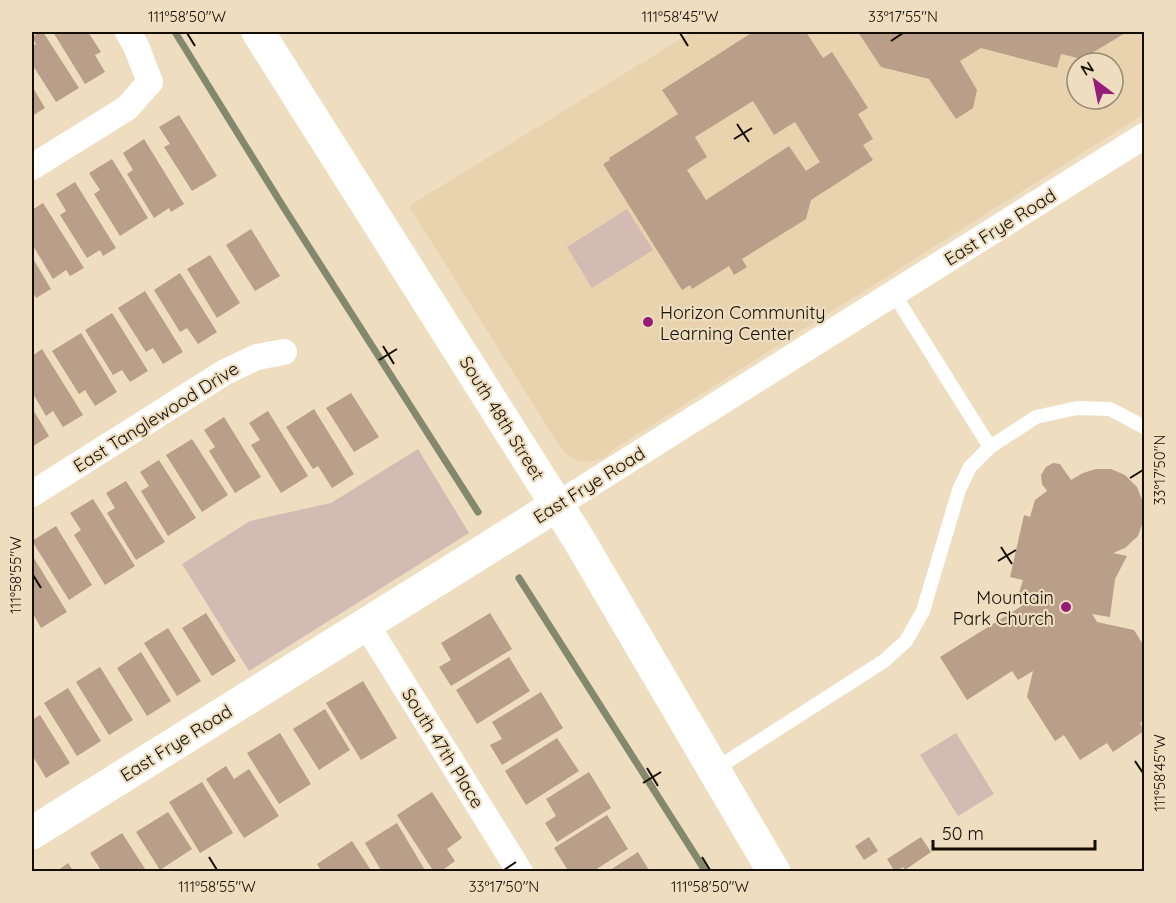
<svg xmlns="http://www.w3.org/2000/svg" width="1176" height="903" font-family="Quicksand,sans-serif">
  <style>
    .built { fill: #e8d3ae; fill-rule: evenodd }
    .green { fill: #d3bbb3 }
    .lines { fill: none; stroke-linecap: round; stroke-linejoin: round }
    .stream { stroke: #83886e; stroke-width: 7 }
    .building { fill: #b99e89; fill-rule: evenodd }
    .service { stroke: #fff; stroke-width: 14 }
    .minor { stroke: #fff; stroke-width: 26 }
    .tertiary { stroke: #fff; stroke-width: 33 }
    .ticks { fill: none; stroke: #130d04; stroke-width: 2 }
    .poi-dot { fill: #951c78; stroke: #eeddbf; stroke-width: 2 }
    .labels { text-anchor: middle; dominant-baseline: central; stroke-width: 4.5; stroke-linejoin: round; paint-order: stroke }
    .street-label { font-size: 18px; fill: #130d04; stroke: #eeddbf }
    .poi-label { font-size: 18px; fill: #130d04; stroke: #eeddbf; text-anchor: start }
    .neatline { fill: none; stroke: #130d04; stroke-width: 2 }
    .ticks-label { font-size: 15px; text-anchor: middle; fill: #130d04 }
  </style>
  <rect width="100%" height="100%" fill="#eeddbf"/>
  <!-- built -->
  <path class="built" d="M692,32H1144V114L614,449L603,458L589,462L577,461L566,454L555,439L409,206ZM1077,63H1113V99H1077Z"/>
  <!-- green -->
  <g class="green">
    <path d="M627,209L653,250L592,288L567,247Z"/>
    <path d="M418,449L469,533L249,671L182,564L250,521L331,503Z"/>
    <path d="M956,733L994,794L958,816L920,755Z"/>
  </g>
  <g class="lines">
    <!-- stream -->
    <g class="stream">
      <path d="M175,32L284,208L478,512"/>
      <path d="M519,578L706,872"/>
    </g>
  </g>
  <!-- building -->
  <g class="building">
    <path d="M40,32H43L79,88L56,102L32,64V47L36,44L32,37Z"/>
    <path d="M53,32H88L101,52L95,55L105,72L85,84Z"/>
    <path d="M753,32H806L823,58L832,52L868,108L858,114L873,139L863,145L873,160L811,200L806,219L742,259L747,267L734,275L729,266L692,289L690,285L682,290L603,164L610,160L609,158L678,114L662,90ZM753,101L774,135L795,122L820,162L806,171L789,146L706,200L687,170L707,157L695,137Z"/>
    <path d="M858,32H1127L1082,59L1061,54L1057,68L981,48L960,61L977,90L973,108L956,119L929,79L881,67Z"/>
    <path d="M32,86L45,108L32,116Z"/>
    <path d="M179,115L217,176L192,191L164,147L170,144L159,127Z"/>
    <path d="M144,139L184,204L171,212L169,208L154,218L127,174L133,170L123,153Z"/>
    <path d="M112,159L148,218L120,236L94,194L100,190L89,173Z"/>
    <path d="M75,182L116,248L103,256L100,250L87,258L60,215L66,211L56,194Z"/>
    <path d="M43,203L84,268L70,276L66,270L53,279L32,244V210Z"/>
    <path d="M251,229L280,276L255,291L226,245Z"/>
    <path d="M210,255L240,303L217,318L187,269Z"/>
    <path d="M32,257L51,289L36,298L32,291Z"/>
    <path d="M180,273L217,332L198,344L187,328L180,332L154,290Z"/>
    <path d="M145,291L183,352L163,364L153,348L146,352L118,308Z"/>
    <path d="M112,313L148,371L130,382L122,370L113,375L85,330Z"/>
    <path d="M81,333L117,392L95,406L85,390L79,394L52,351Z"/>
    <path d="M42,349L83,415L63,427L53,411L46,416L32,392V356Z"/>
    <path d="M351,393L379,437L354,452L326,408Z"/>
    <path d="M32,408L49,436L32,447Z"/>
    <path d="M314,409L354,474L332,488L318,466L313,469L286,427Z"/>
    <path d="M268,411L308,476L281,493L251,445L260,440L249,423Z"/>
    <path d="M224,417L261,477L235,493L209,451L215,447L204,430Z"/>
    <path d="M192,439L228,495L202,512L166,455Z"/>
    <path d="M159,460L196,518L168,536L141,491L149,486L140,472Z"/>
    <path d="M1053,463L1060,464L1071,480L1083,473L1096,469H1111L1125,475L1137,487L1143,502L1144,519L1138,536L1125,548L1113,553L1127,556L1115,579L1110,617L1092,614L1097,622L1134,630L1144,646V720L1140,723L1144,731L1113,752L1107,743L1080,760L1064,735L1055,741L1027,697L1033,671L1018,680L1012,671L967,700L940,657L1031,600L1018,596L1023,580L1010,577L1024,515L1030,517L1035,500L1047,491L1042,484L1041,475L1046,467Z"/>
    <path d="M126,481L165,542L136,560L107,513L115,508L106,493Z"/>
    <path d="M93,499L135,566L105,585L74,535L81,530L70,513Z"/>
    <path d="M56,526L92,585L69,600L32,541Z"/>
    <path d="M32,555L67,612L41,628L32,612Z"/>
    <path d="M206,613L236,661L212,676L182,628Z"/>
    <path d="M490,613L512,649L451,686L439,667L451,660L441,643Z"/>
    <path d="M168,628L201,681L177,696L144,643Z"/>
    <path d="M141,652L171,701L147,716L117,668Z"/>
    <path d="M509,657L530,691L477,724L456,690Z"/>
    <path d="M100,667L133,720L109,735L76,682Z"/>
    <path d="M363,681L397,738L361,760L326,703Z"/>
    <path d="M68,688L101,741L77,756L44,703Z"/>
    <path d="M541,692L563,728L502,765L490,745L502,739L492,722Z"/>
    <path d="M325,709L350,750L319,770L293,729Z"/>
    <path d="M40,715L70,763L46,778L32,755V720Z"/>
    <path d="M280,733L311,784L279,804L247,753Z"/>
    <path d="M557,738L579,771L526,805L505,771Z"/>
    <path d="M226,766L234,779L249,769L279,816L244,838L206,779Z"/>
    <path d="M589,772L611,808L557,842L545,823L556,816L546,799Z"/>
    <path d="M202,782L233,833L200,853L169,802Z"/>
    <path d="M432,792L462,838L447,849L455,861L440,872H434L397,815Z"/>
    <path d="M168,812L192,849L160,870L136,832Z"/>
    <path d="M607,815L628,849L592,872H569L554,848Z"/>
    <path d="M397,823L426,872H382L365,843Z"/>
    <path d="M122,833L147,872H102L90,853Z"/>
    <path d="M869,837L878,851L864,860L855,846Z"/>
    <path d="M921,837L931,852L905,870L903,867L895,872L887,859Z"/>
    <path d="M352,841L372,872H322L317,864Z"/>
    <path d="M638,852L650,872H607Z"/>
    <path d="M68,863L74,872H56Z"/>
  </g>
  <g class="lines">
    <!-- service -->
    <g class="service">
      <path d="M894,294L990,447"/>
      <path d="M714,770L884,661L906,641L923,611L959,490L970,467L990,447L1036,417L1077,408L1110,409L1144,427"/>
    </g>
    <!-- minor -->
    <g class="minor">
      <path d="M32,167L127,108L150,82L136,46L128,32"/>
      <path d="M32,494L225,372L257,357L284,352"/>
      <path d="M557,505L1144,136"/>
      <path d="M366,624L520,872"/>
    </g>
    <!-- tertiary -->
    <g class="tertiary">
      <path d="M258,32L579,540L774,872"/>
      <path d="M32,833L557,505"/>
    </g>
  </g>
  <!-- ticks -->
  <path class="ticks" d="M187,33L195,46M680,33L688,46M891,41L903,33M737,124L749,142M734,139L752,128M383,346L394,364M379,360L397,349M1130,478L1143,470M1001,547L1012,564M998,561L1016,550M33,575L41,588M1135,761L1143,773M647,768L658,786M643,783L661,772M209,857L217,870M702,857L710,870M504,870L516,862"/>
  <!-- markers -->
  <g class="poi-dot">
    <circle cx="648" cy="322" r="6"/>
    <circle cx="1066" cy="607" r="6"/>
  </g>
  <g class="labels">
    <!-- street labels -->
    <g class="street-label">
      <text transform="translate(1000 227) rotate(-32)">East Frye Road</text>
      <text transform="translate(156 417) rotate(-32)">East Tanglewood Drive</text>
      <text transform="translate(502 418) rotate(58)">South 48th Street</text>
      <text transform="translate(589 485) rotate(-32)">East Frye Road</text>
      <text transform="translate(176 743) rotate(-32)">East Frye Road</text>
      <text transform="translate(443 748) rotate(58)">South 47th Place</text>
    </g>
    <!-- poi labels -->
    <g class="poi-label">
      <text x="660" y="312">Horizon Community<tspan x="660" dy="21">Learning Center</tspan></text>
      <text x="1054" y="597" text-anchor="end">Mountain<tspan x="1054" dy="21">Park Church</tspan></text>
    </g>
  </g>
  <!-- border -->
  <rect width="1176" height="903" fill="none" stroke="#eeddbf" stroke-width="66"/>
  <!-- north arrow -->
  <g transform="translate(1095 81) rotate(328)"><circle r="28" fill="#eeddbf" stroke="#968a74" stroke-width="1.5"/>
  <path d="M0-4.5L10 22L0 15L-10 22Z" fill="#951c78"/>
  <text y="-9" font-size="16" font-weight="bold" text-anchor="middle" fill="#130d04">N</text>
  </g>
  <!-- scale -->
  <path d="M933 840v9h162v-9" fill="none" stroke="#130d04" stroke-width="3"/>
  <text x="942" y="840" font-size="18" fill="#130d04" stroke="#eeddbf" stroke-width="4.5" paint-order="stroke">50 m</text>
  <rect x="33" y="33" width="1110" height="837" class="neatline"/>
  <g class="ticks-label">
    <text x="187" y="22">111°58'50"W</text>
    <text x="680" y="22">111°58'45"W</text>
    <text x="903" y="22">33°17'55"N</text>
    <text transform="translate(1160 470) rotate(-90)" y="5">33°17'50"N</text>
    <text transform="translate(16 575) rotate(-90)" y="5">111°58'55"W</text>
    <text transform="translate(1160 773) rotate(-90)" y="5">111°58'45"W</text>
    <text x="217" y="892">111°58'55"W</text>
    <text x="504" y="892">33°17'50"N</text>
    <text x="710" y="892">111°58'50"W</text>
  </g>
</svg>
